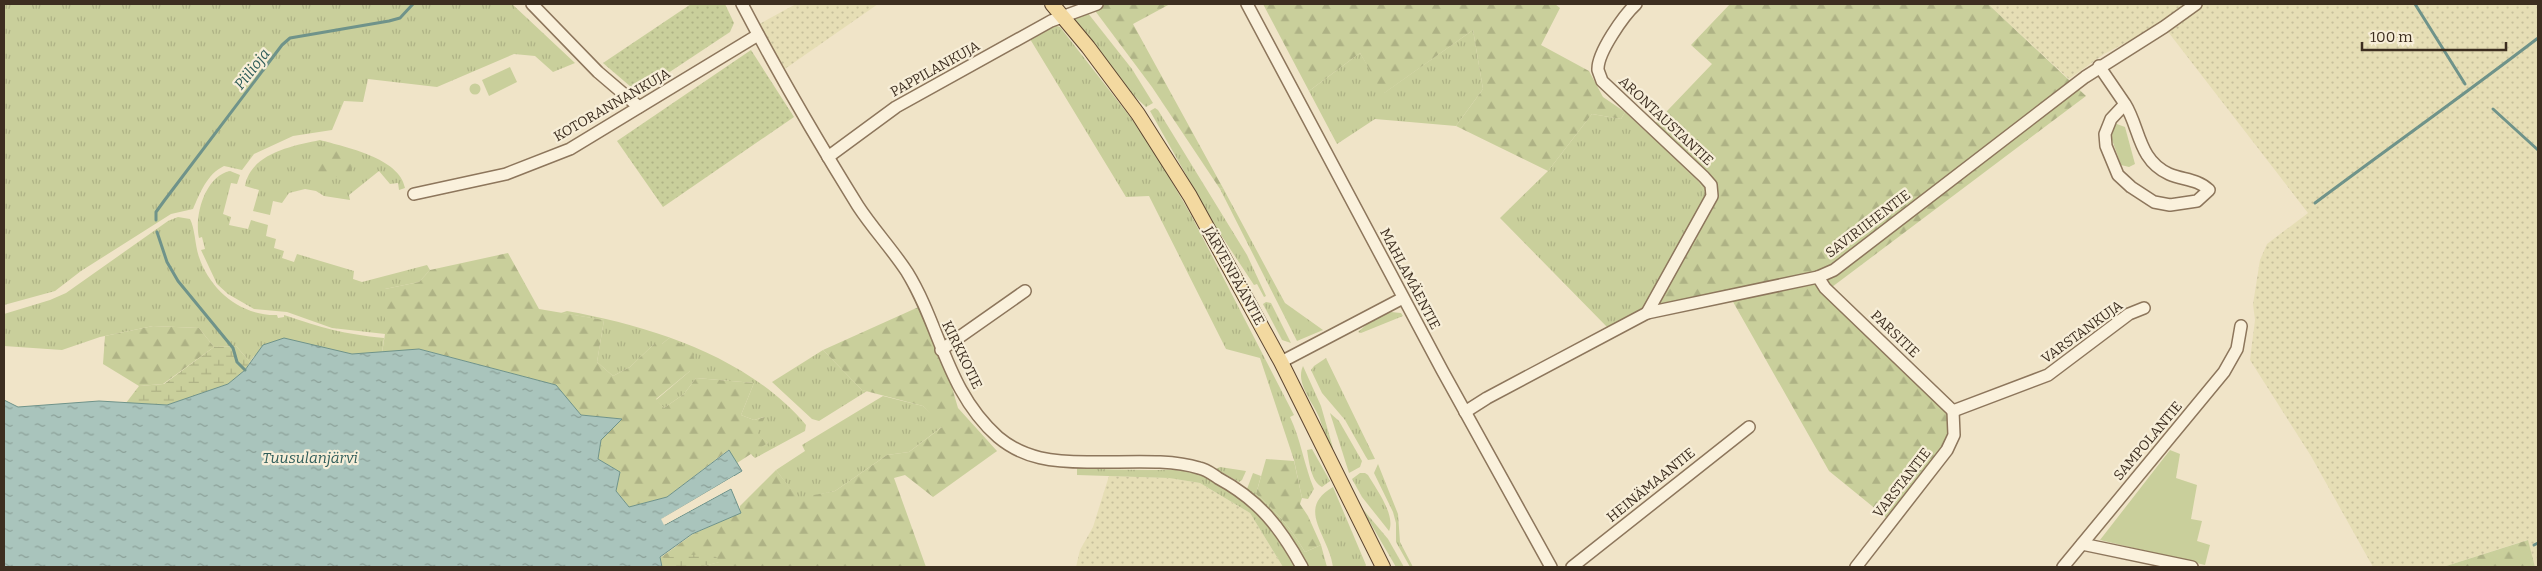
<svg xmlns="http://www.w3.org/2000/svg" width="2542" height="571" font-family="Bitter,serif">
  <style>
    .farmland { fill: url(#farmland-dots) }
    .grass { fill: url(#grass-tufts) }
    .forest { fill: url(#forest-firs) }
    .wetland { fill: url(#wetland-marsh) }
    .park { fill: #c9cf9b }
    .garden { fill: url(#garden-dots) }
    .water { fill: url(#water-ripples); stroke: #6f938a }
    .pier { fill: #f0e4c8 }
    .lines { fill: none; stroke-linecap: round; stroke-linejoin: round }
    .stream { stroke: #6f938a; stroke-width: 3 }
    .minor-casing { stroke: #8d765c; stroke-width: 14 }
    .major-casing { stroke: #5b4430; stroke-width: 16 }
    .minor { stroke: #faf1dc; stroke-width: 11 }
    .major { stroke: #f3d9a0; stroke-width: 14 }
    .labels { text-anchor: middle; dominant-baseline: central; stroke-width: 4.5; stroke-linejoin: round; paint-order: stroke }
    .street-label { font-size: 14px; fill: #3d2e20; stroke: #f7eed8 }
    .water-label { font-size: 15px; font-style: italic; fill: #2f5d5a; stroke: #f7eed8 }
  </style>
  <defs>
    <pattern id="farmland-dots" width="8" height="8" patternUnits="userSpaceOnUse" patternTransform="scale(1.25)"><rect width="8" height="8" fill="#e6deb5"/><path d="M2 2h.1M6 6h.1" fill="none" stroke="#c6bf9b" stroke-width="1.8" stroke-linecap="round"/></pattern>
    <pattern id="grass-tufts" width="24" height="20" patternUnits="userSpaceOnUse" patternTransform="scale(1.25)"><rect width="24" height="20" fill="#c9cf9b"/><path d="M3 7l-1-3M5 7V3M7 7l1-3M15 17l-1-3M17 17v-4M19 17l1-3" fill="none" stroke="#aeb285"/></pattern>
    <pattern id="forest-firs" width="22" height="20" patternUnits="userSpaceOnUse" patternTransform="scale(1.25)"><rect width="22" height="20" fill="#c9cf9b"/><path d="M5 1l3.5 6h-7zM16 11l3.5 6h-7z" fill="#aeb285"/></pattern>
    <pattern id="wetland-marsh" width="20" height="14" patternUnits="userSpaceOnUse" patternTransform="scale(1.25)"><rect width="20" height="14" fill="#c9cf9b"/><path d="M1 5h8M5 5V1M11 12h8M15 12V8" fill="none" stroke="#aeb285"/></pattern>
    <pattern id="garden-dots" width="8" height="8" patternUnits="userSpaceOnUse" patternTransform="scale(1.25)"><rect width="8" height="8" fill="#c9cf9b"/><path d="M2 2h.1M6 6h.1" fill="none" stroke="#aeb285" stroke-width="1.8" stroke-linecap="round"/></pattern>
    <pattern id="water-ripples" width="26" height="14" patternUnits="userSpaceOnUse" patternTransform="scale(1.25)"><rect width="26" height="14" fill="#a9c4bc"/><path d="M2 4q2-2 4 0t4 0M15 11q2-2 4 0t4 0" fill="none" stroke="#8ba098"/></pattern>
  </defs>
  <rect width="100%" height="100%" fill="#f0e4c8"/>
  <!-- farmland -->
  <g class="farmland">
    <path d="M796,4H878L779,73L754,27Z"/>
    <path d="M1988,4H2538V567H2535L2527,540L2443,567H2373L2311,456L2250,360L2255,320L2253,304L2260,260L2267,244L2308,213L2162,24L2104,54L2069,79Z"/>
    <path d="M1109,476L1170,478L1200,483L1250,513L1283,567H1076L1080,550L1093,527Z"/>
  </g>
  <!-- grass -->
  <g class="grass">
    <path d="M4,4H512L575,63L553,72L535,56L514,54L437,87L368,79L363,102L344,101L332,130L293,136L254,154L242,170L224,166C207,174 200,193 193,209L171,214L81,271L55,291L4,305Z"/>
    <path d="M1087,12L1132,69L1153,103L1146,107L1130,92L1074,21L1075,17Z"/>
    <path d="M1054,25L1060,27L1131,118L1157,156L1191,215L1294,415L1290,417C1301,440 1304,465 1314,489L1308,499L1302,498L1294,460L1260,358L1226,349L1149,196L1126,197L1030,39Z"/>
    <path d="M1473,30L1483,89L1456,126L1375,119L1337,144L1309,91L1360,53L1384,93Z"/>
    <path d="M1155,108L1158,110L1247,255L1266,296L1264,297L1257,284L1254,285L1215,226L1150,111Z"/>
    <path d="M1625,112L1699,182L1706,194L1645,309L1609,329L1500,218L1548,171L1592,114L1621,119Z"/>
    <path d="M320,140C345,147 400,158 405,188L399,190L398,183L390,184L379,171L349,195L350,200L324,196L316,191L305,189L289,193L282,203L273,201L270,215L253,211L259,190L245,186C251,153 292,146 320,140Z"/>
    <path d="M230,171L240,175L237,184L231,183L223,214L231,217L229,225L248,229L251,220L268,225L266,236L276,239L274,248L284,251L282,258L294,262L297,254L354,271L353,279L362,282L427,265L430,270L419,282L385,289V334L332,328L287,312L254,309L228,294L217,284L201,250L205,249L202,237L199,238C194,216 205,176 230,171Z"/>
    <path d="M1223,188L1285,303L1323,330L1297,341L1220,189Z"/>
    <path d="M178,217L190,219C195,228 195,246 199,257C210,290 241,316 277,315L278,318L284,317V315C322,328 344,334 384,338L382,353L352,354L326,350L254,356L250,362L236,346L214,347L199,328L153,326L100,337L62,350L4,346V314L50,300L66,293L168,221Z"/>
    <path d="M1266,302L1271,303L1291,343L1282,340L1263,304Z"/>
    <path d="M567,311C651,326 749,357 806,425L805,431L755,458L750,453L768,443L756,434L764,417L754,420L741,415L754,383L696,378L684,394L664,408L656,400L690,371L669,338L662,344H654L630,367L613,376L597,362L604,320L561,313Z"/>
    <path d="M1391,312L1401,313L1403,316L1361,333L1358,332L1373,319Z"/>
    <path d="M823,350L862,390L867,391L819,421L812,419L772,382Z"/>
    <path d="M1326,358L1375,459L1368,460L1366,457L1345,420L1322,393L1311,370L1314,366Z"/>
    <path d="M1303,366L1321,406L1333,448H1329C1325,438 1323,427 1319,417C1313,402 1295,383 1303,366Z"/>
    <path d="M883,396L923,406L943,426L909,452L887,455L835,491L798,499L776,470L805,451L802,445Z"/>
    <path d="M1330,413L1339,421L1362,461L1360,467L1349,473Z"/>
    <path d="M1312,449L1330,481L1322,487C1311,481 1309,462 1307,450Z"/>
    <path d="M1378,464L1398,514L1400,542L1413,567H1410L1396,542V523L1393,512L1374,473Z"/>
    <path d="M1220,467L1246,471L1242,480L1239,482L1216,469Z"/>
    <path d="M1077,468C1101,469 1125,470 1149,470C1160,470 1173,469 1184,471C1235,480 1273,523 1296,567H1283L1250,513L1200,483L1169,478L1077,475Z"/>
    <path d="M1253,473L1261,476L1256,494C1277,511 1291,529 1305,552L1321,545L1327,567H1306L1287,530L1247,489Z"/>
    <path d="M1360,473H1365L1368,475C1376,489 1396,515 1389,531L1362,497L1352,479Z"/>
    <path d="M1333,487L1366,565L1365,567H1333C1329,535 1295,509 1333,487Z"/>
    <path d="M1361,507L1388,539L1404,567H1396Z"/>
  </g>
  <!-- forest -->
  <g class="forest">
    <path d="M1090,4H1170L1133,24L1223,188L1220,189L1152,87Z"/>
    <path d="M1263,4H1555L1560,8L1541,45L1589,71L1603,97L1625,112L1621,119L1592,114L1548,171L1456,126L1483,89L1473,30L1383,94L1360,53L1309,91Z"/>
    <path d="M1730,4H1988L2086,96L1832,287L1951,403L1950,439L1888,519L1829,471L1728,293L1645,309L1706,194L1699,182L1646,133L1712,64L1691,45Z"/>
    <path d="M319,145L357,155L348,179L312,171Z"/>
    <path d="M508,253L539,309L604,320L597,362L613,376L630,367L654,344H662L669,338L691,349L694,354L690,371L656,399L664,408L684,394L696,378L754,383L741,415L754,420L765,417L757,434L768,443L737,463L728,450L667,497L629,507L616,491L620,472L598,459L601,440L621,419L581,415L555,385L419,349L382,353L385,334V289L419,282L430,270Z"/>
    <path d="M923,305L941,350L958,408L997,451L933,497L905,475L894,478L926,567H700L719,562L660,558L693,534L740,513V506L776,470L798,498L835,491L887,455L909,452L942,427L923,406L862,390L823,350Z"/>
    <path d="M153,326L199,328L214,347L163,384L139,386L103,364L105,336Z"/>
    <path d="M1266,459L1294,461L1302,498L1300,504L1308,516L1321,545L1305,552C1291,529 1277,511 1256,494Z"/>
    <path d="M2528,540L2535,567H2443Z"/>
  </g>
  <!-- wetland -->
  <g class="wetland">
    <path d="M236,346L250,362L245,370L228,384L167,405L126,403L139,386L164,384L214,347Z"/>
    <path d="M713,553L720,562L700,567H662L660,558Z"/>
  </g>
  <!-- park -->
  <g class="park">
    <path d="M510,67L517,82L489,96L482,80Z"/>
    <circle cx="475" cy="89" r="5.5"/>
    <path d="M2114,123L2125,127L2135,164L2129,167L2121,165L2111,137V127Z"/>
    <path d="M2170,450L2180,454L2176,478L2197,485L2191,519L2202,521L2197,541L2210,545L2205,565L2100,540Z"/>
  </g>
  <!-- garden -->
  <g class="garden">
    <path d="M691,4H725L734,23L730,32L638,93L603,63Z"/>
    <path d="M751,50L794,117L663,207L617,141Z"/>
  </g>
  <!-- water -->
  <path class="water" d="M284,338L352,354L419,349L556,385L581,415L622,419L601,440L598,459L620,472L616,491L629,507L667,497L729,450L742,471L662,519L665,525L731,489L741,513L692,534L660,557L662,567H4V400L18,407L99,401L167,405L228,384L245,370L263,345Z"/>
  <!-- pier -->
  <path class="pier" d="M734,476L736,478L665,520L666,522L685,512L730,486L733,487L664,525L661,519Z"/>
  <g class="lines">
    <!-- stream -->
    <g class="stream">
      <path d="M2415,4L2465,84"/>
      <path d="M2493,109L2538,150"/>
      <path d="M2315,203C2390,147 2465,94 2538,38"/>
      <path d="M156,220V212L164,201L282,45L290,38L389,21L400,18L413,4"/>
      <path d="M157,232L167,262L178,281L233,348L237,362L245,370"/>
      <path d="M2534,545L2538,543"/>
    </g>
    <defs>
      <g id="minor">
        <path d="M532,4L598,72L639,107"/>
        <path d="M742,4C778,73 817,140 858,206C873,229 892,249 907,272C941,327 946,391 998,437C1024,459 1054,462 1087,462C1121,463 1167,458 1199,468C1206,469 1212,474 1218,478C1259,500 1280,527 1302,567"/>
        <path d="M1247,4L1442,370L1551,567"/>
        <path d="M1636,4C1624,15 1597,53 1598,70C1599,73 1601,78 1602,81L1704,177L1711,185L1712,196L1647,313"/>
        <path d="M2099,66L2125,104L2111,119L2105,134L2106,146L2118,175L2131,187L2154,202L2170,205L2197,201L2209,190C2198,179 2183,180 2169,174C2138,160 2140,128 2125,104"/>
        <path d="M828,157L896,107L1051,21L1097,4"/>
        <path d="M414,194L506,174L570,149L758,35"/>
        <path d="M1818,277L1825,288L1953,411"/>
        <path d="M941,350L1025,291"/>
        <path d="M1281,362L1403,298"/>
        <path d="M1953,411L2048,375L2129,314L2144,308"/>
        <path d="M1465,412L1487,398L1647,313L1818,277L1834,270L2085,77L2164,27L2196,4"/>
        <path d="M2082,544L2192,567"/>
        <path d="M1572,567L1749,427"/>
        <path d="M1856,567L1947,450L1954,435L1953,411"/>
        <path d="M2063,567L2224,372L2237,349L2241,326"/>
      </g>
      <path id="major" d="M1052,4L1088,47L1138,114L1190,196L1281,362L1383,567"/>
    </defs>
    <!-- minor casing -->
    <use href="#minor" class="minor-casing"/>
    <!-- major casing -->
    <use href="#major" class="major-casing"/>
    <!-- minor -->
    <use href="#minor" class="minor"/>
    <!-- major -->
    <use href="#major" class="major"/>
  </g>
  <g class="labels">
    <!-- street labels -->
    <g class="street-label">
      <text transform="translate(935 69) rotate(-29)">PAPPILANKUJA</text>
      <text transform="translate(612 105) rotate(-30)">KOTORANNANKUJA</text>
      <text transform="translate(1666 121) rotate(43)">ARONTAUSTANTIE</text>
      <text transform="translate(1868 224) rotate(-37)">SAVIRIIHENTIE</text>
      <text transform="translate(1234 276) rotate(61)">JÄRVENPÄÄNTIE</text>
      <text transform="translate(1410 279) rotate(62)">MAHLAMÄENTIE</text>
      <text transform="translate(2082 332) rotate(-36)">VARSTANKUJA</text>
      <text transform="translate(1895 334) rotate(44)">PARSITIE</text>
      <text transform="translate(962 355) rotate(64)">KIRKKOTIE</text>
      <text transform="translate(2148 441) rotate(-50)">SAMPOLANTIE</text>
      <text transform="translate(1902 483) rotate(-52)">VARSTANTIE</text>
      <text transform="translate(1651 485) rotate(-39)">HEINÄMAANTIE</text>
    </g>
    <!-- water labels -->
    <g class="water-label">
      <text transform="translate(252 69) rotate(-52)">Piilioja</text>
      <text x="310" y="458">Tuusulanjärvi</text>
    </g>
  </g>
  <!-- border -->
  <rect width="2542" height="571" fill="none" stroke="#3d2e20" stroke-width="10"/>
  <!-- scale -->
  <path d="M2362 42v8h144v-8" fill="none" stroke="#3d2e20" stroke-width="2.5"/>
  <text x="2370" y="42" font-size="15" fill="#3d2e20" stroke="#f7eed8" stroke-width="4" paint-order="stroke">100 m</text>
</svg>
